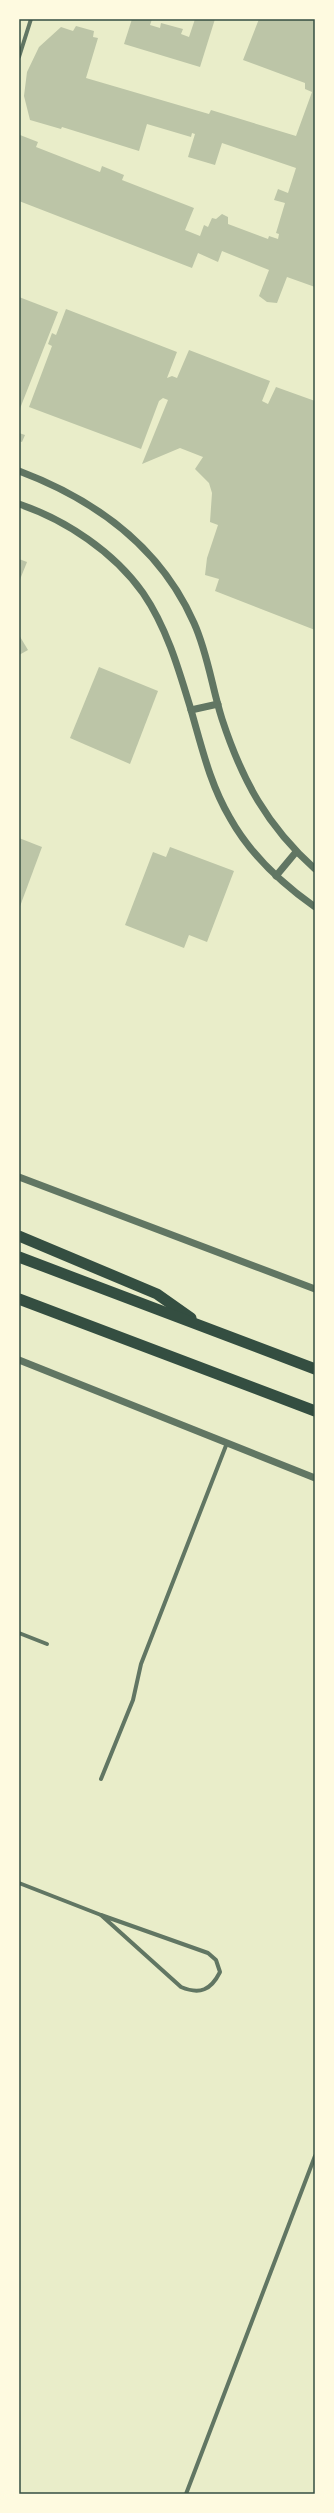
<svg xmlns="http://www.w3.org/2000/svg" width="334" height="2513" font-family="'PT Sans Narrow',sans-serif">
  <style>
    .building { fill: #bcc5a7 }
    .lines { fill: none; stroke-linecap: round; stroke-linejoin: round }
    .minor { stroke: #617663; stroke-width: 4 }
    .tertiary { stroke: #617663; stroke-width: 7 }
    .motorway { stroke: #344e41; stroke-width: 11 }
    .neatline { fill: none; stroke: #344e41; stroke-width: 1.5 }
  </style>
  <rect width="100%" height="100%" fill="#e9edc9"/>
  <!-- building -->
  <g class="building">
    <path d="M132,19H152L150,25L160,28L161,23L183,29L181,34L189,37L195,19H215L200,67L124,44Z"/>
    <path d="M259,19H309L315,21V287L287,277L277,303L267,302L259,296L269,270L222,251L218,262L198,253L192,268L19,201L20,135L38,142L36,147L100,172L102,166L124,175L122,180L194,208L185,230L200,236L204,225L208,227L212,218L216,219L222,214L228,217V224L268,239L269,236L278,239L279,234L276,233L285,203L274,200L278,189L288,193L296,168L222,143L215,165L188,157L195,134L192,133L191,137L147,124L139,151L62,127L61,129L30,120L24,96L27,72L39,47L61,27L73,31L76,26L94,31L93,37L98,38L86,78L209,114L211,110L296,136L312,92L305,89V83L243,60Z"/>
    <path d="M19,297L58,312L19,411Z"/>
    <path d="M66,309L177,352L167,378L172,376L177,378L189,350L270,381L262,401L268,404L276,387L315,401V630L215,591L219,579L205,575L207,558L218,525L210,522L212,493L209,483L195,469L203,457L180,448L142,464L168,400L163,398L159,401L141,449L29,407L52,346L48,344L52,333L56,335Z"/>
    <path d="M19,433L25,435L22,442L19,441Z"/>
    <path d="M19,559L27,562L19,582Z"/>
    <path d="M19,635L28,650L19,655Z"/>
    <path d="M99,667L158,691L130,764L70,738Z"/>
    <path d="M19,838L42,847L19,909Z"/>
    <path d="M170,847L234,871L207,942L189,935L184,948L125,925L153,852L166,857Z"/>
  </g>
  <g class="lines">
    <!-- minor -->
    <g class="minor">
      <path d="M19,57L31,19"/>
      <path d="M19,1633L47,1644"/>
      <path d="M101,1779L133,1700L141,1664L227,1443"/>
      <path d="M19,1883L101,1915"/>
      <path d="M101,1915L208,1953L216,1960L220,1972C211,1990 200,1995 181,1987Z"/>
      <path d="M186,2494L315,2156"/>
    </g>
    <!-- tertiary -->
    <g class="tertiary">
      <path d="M19,471C96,500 160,546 194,623C208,654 212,688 222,719C242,780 267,826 315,869"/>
      <path d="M19,504C66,520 114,552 143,593C167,628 179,670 191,710C202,748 210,784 230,818C250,854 281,883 315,907"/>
      <path d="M191,710L218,704"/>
      <path d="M276,876L296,852"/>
      <path d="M19,1177L315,1289"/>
      <path d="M19,1360L315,1478"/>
    </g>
    <!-- motorway -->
    <g class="motorway">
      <path d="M19,1236L157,1294L191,1318"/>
      <path d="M19,1257L315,1369"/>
      <path d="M19,1299L315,1411"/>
    </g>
  </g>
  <!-- border -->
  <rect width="334" height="2513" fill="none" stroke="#fefae0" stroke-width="40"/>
  <rect x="20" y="20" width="294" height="2473" class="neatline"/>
</svg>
